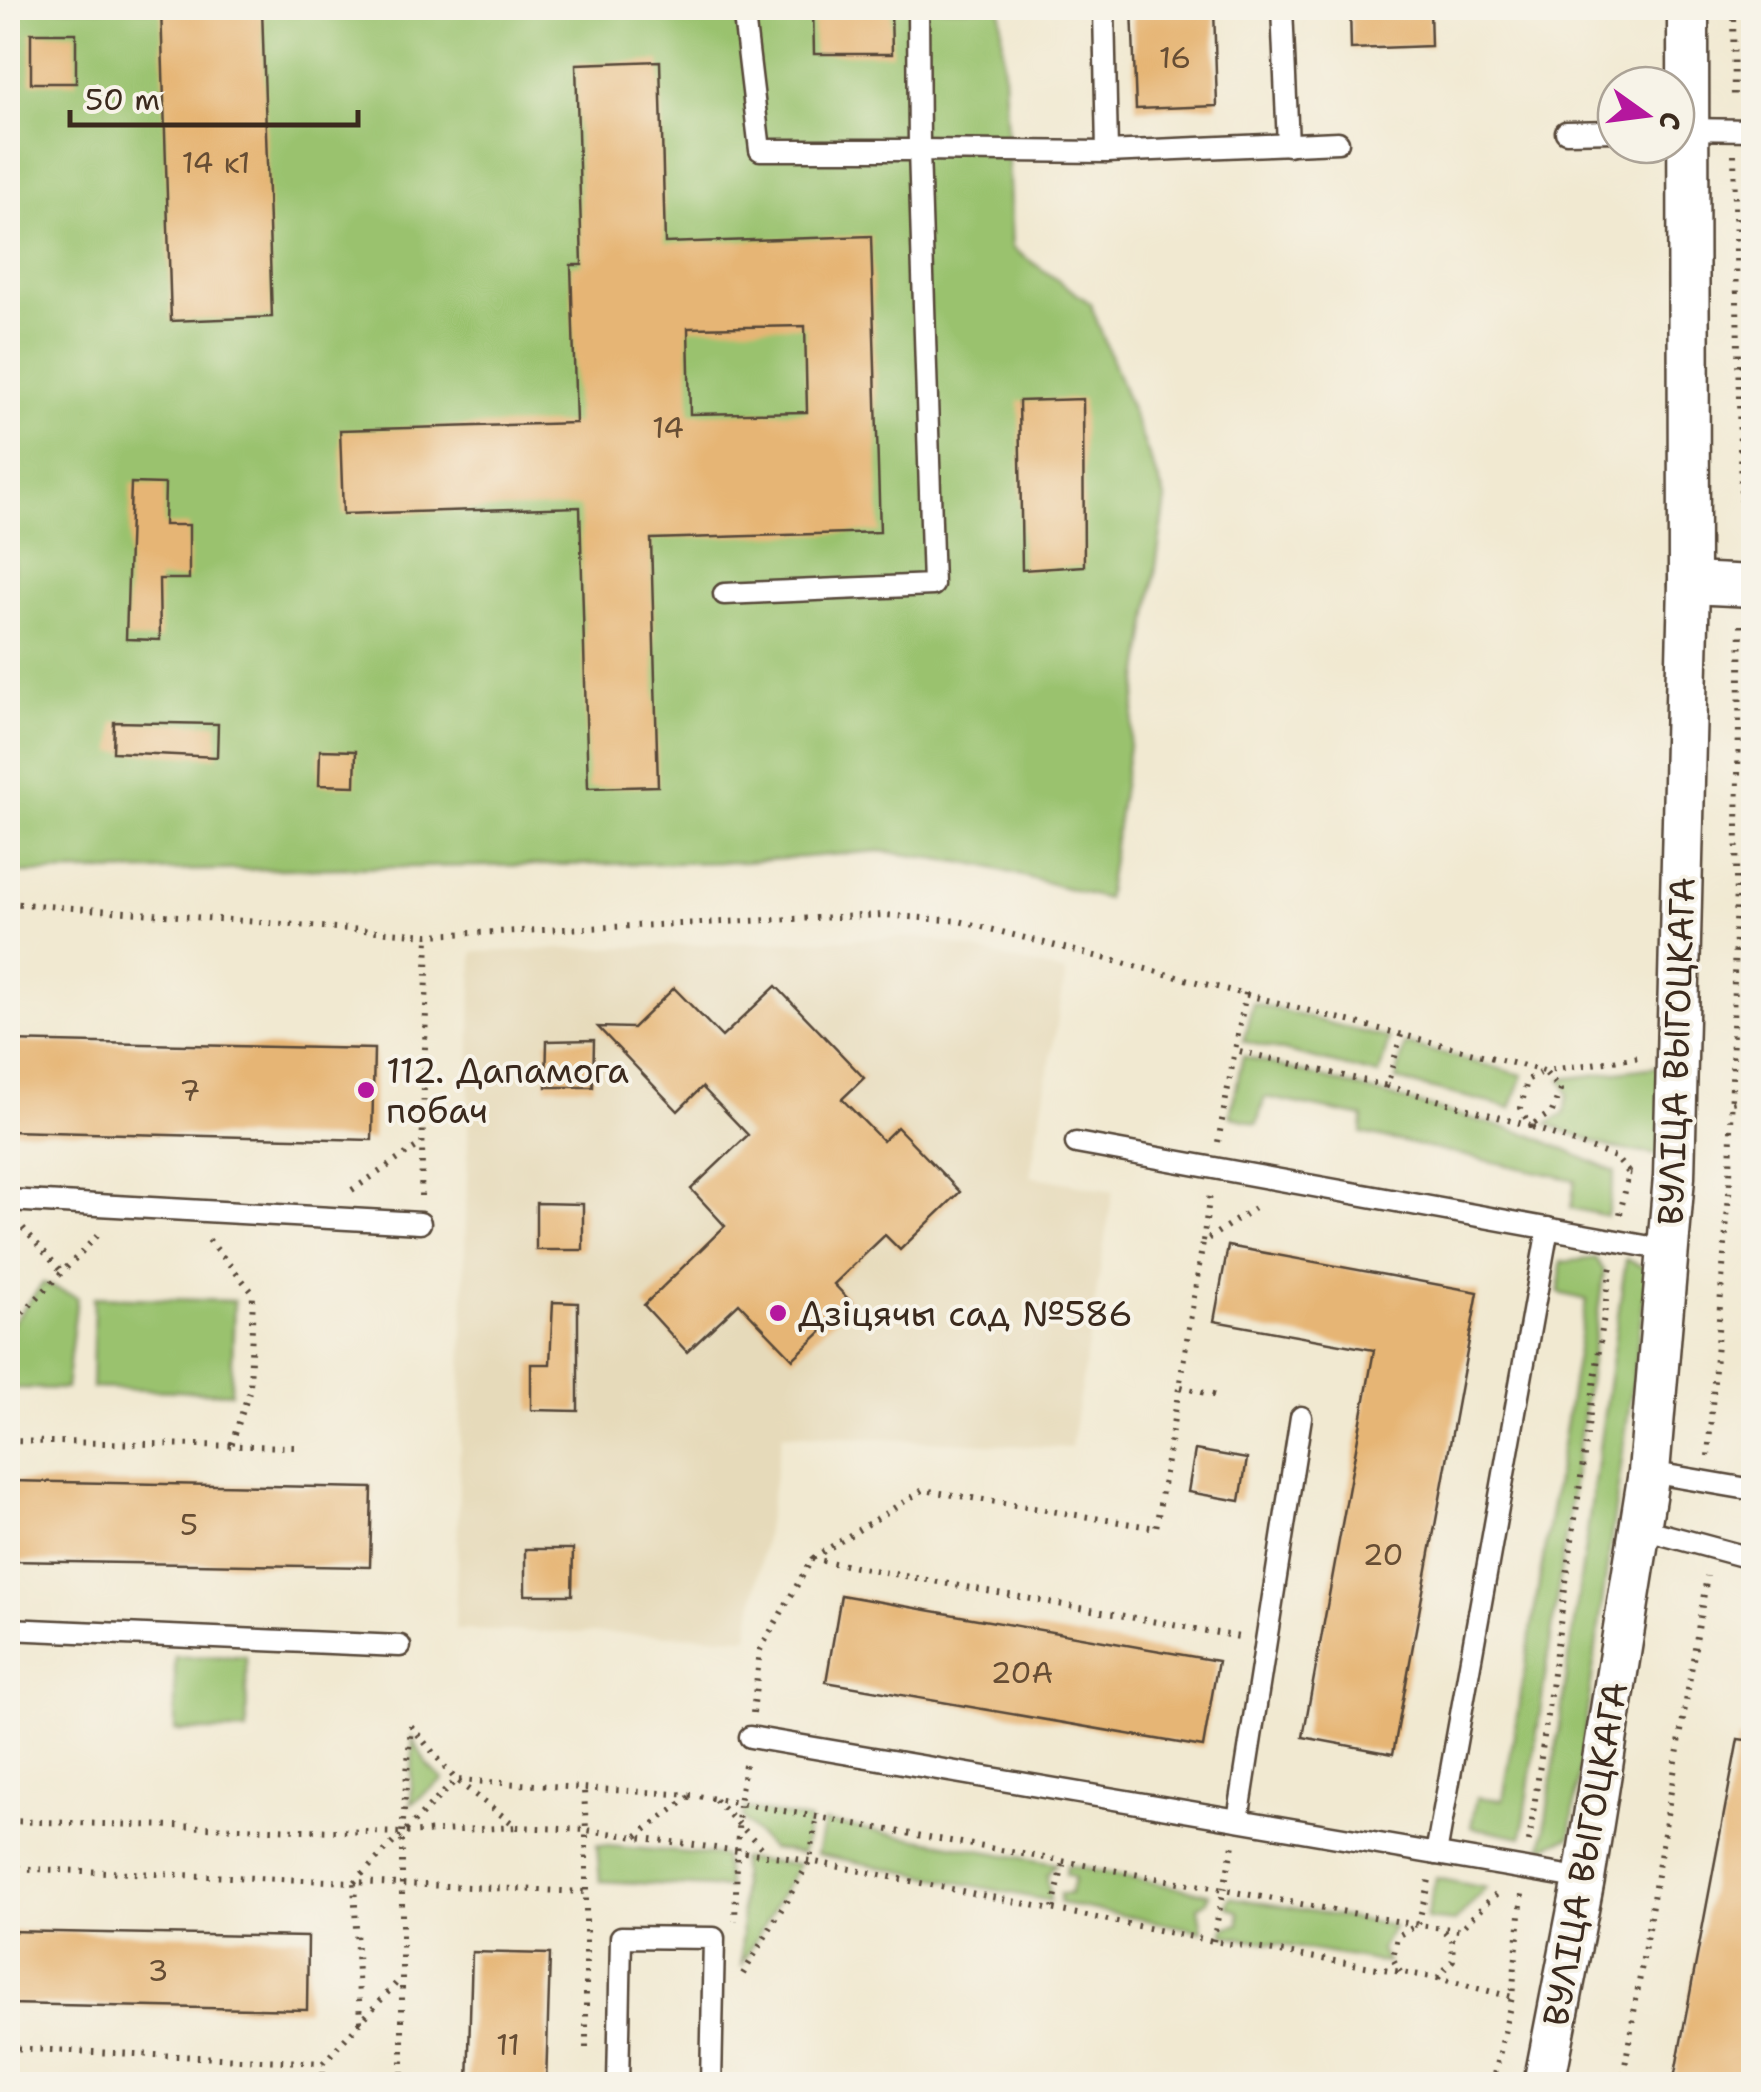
<svg xmlns="http://www.w3.org/2000/svg" width="1761" height="2092" font-family="'Shantell Sans',sans-serif">
  <style>
    .built { fill: #e6daba }
    .green { fill: #9ac26e; stroke: #6a7646; stroke-width: 2.5 }
    .building { fill: #e6b575; fill-rule: evenodd }
    .lines { fill: none; stroke-linecap: round; stroke-linejoin: round }
    .service-casing { stroke: #564739; stroke-width: 25 }
    .minor-casing { stroke: #564739; stroke-width: 45 }
    .path { stroke: #564739; stroke-width: 6; stroke-dasharray: 2.5 8; stroke-linecap: butt }
    .service { stroke: #fff; stroke-width: 20 }
    .minor { stroke: #fff; stroke-width: 40 }
    .poi-dot { fill: #b5179e; stroke: #f7f3e8; stroke-width: 4 }
    .labels { text-anchor: middle; dominant-baseline: central; stroke-width: 8; stroke-linejoin: round; paint-order: stroke }
    .number-label { font-size: 30px; fill: #664d34 }
    .street-label { font-size: 35px; fill: #3b2a1e; stroke: #f7f3e8 }
    .poi-label { font-size: 35px; fill: #3b2a1e; stroke: #f7f3e8; text-anchor: start }
  </style>
  <rect width="100%" height="100%" fill="#f7f3e8"/>
  <filter id="ink" filterUnits="userSpaceOnUse"><feTurbulence type="fractalNoise" baseFrequency=".01" numOctaves="2"/><feDisplacementMap in="SourceGraphic" scale="20" xChannelSelector="R" yChannelSelector="G"/><feConvolveMatrix kernelMatrix="1 2 1 2 8 2 1 2 1" color-interpolation-filters="sRGB"/></filter>
  <filter id="wash" filterUnits="userSpaceOnUse"><feTurbulence type="fractalNoise" baseFrequency=".0048" numOctaves="4" result="noise"/><feDisplacementMap in="SourceGraphic" scale="40" xChannelSelector="R" yChannelSelector="G"/><feGaussianBlur stdDeviation="2.25" result="paint"/><feColorMatrix in="noise" values="0 0 0 0 0 0 0 0 0 0 0 0 0 0 0 0 0 1.4 0 .05"/><feComposite in="paint" operator="in"/></filter>
  <g filter="url(#wash)">
    <rect width="100%" height="100%" fill="#f1e9d1"/>
    <!-- built -->
    <path class="built" d="M923,937L1066,973L1030,1176L1113,1191L1071,1448L782,1434L748,1637L455,1630L473,952Z"/>
    <!-- green -->
    <g class="green">
      <path d="M8,8H1001L1012,248L1090,303L1166,500L1106,899L982,865L880,851L745,862L16,873Z"/>
      <path d="M1253,1003L1389,1039L1379,1075L1243,1041Z"/>
      <path d="M1405,1044L1523,1075L1511,1108L1396,1080Z"/>
      <path d="M1243,1056L1531,1135L1615,1172L1607,1216L1571,1208L1575,1180L1362,1133L1363,1117L1265,1097L1257,1124L1230,1116Z"/>
      <path d="M1664,1066L1659,1155L1611,1148L1547,1124L1564,1114L1568,1094L1561,1079Z"/>
      <path d="M1596,1258L1604,1271L1522,1837L1471,1827L1477,1797L1503,1800L1586,1300L1559,1293L1561,1262Z"/>
      <path d="M1626,1259L1648,1269L1570,1837L1542,1848Z"/>
      <path d="M43,1283L77,1297L66,1389L8,1388V1329Z"/>
      <path d="M94,1297L234,1301L231,1393L92,1388Z"/>
      <path d="M246,1656L247,1731H175V1657Z"/>
      <path d="M413,1738L427,1765L443,1780L411,1804Z"/>
      <path d="M745,1808L810,1820L802,1853L771,1849L742,1818Z"/>
      <path d="M824,1822L1056,1864L1047,1875L1050,1901L817,1854Z"/>
      <path d="M597,1845L723,1856L728,1888L600,1881Z"/>
      <path d="M741,1859L799,1864L742,1964Z"/>
      <path d="M1067,1865L1209,1894L1207,1902L1198,1907L1202,1931L1060,1903V1894H1070L1075,1878L1066,1874Z"/>
      <path d="M1436,1878L1486,1888L1455,1922L1426,1919Z"/>
      <path d="M1230,1897L1394,1926L1381,1949L1387,1963L1224,1935V1928L1239,1924V1912L1227,1906Z"/>
    </g>
    <g id="blocks">
      <!-- building -->
      <g class="building">
        <path d="M161,8H262L272,317L171,321Z"/>
        <path d="M813,8H891L892,54H814Z"/>
        <path d="M1132,8H1214L1217,106L1136,109Z"/>
        <path d="M1350,8H1430L1431,46L1351,49Z"/>
        <rect x="31" y="33" width="45" height="50"/>
        <path d="M660,61L665,243L871,236L880,532L651,539L658,786L588,788L580,507L343,514L340,430L576,423L571,265H582L576,64ZM805,326L807,412L690,414L688,328Z"/>
        <path d="M1083,399L1084,566L1022,570L1019,401Z"/>
        <path d="M131,483L165,484L164,525H189V579H159L160,640L126,639Z"/>
        <path d="M114,722L218,724L217,757L113,752Z"/>
        <path d="M320,750L356,751L355,786L319,785Z"/>
        <path d="M776,986L864,1078L842,1099L883,1141L897,1127L960,1192L900,1250L885,1235L834,1284L852,1303L793,1359L739,1303L687,1352L644,1305L725,1226L691,1189L748,1135L702,1087L678,1111L598,1027L633,1028L674,988L722,1037Z"/>
        <path d="M594,1040L593,1087H546L547,1041Z"/>
        <path d="M8,1041L374,1049L372,1140L8,1131Z"/>
        <path d="M536,1203L583,1204V1250H536Z"/>
        <path d="M1228,1246L1478,1292L1393,1754L1303,1737L1374,1350L1214,1321Z"/>
        <path d="M553,1302L578,1303V1411L531,1410V1364H550Z"/>
        <path d="M1195,1450L1247,1459L1240,1501L1188,1492Z"/>
        <path d="M8,1481L372,1488L370,1567L8,1561Z"/>
        <path d="M525,1549H573L572,1595H525Z"/>
        <path d="M841,1595L1218,1661L1203,1747L826,1682Z"/>
        <path d="M1738,1739L1754,1741V2084H1673Z"/>
        <path d="M8,1931L308,1937L307,2010L8,2004Z"/>
        <path d="M472,1952L550,1954L546,2084H468Z"/>
      </g>
    </g>
  </g>
  <g filter="url(#ink)">
    <use href="#blocks" fill-opacity="0" stroke="#564739" stroke-width="2.5"/>
    <g class="lines">
      <defs>
        <g id="service">
          <path d="M743,8L760,150H919L918,8"/>
          <path d="M1104,8L1107,152"/>
          <path d="M1282,8L1288,145"/>
          <path d="M1681,129L1754,130"/>
          <path d="M1566,132L1616,131"/>
          <path d="M724,594L933,585L919,150L1107,152L1338,142"/>
          <path d="M1076,1143L1667,1250"/>
          <path d="M8,1200L420,1223"/>
          <path d="M1649,1472L1754,1490"/>
          <path d="M1639,1528L1754,1559"/>
          <path d="M8,1629L400,1646"/>
          <path d="M750,1737L1584,1879"/>
          <path d="M1238,1820L1301,1417"/>
          <path d="M1436,1854L1548,1228"/>
          <path d="M618,2084L621,1937L714,1938L711,2084"/>
        </g>
        <g id="minor">
          <path d="M1689,583L1754,586"/>
          <path d="M1544,2084L1584,1879L1649,1472L1674,1177L1689,583L1688,8"/>
        </g>
      </defs>
      <!-- service casing -->
      <use href="#service" class="service-casing"/>
      <!-- minor casing -->
      <use href="#minor" class="minor-casing"/>
      <!-- path -->
      <g class="path">
        <path d="M1733,8L1734,102"/>
        <path d="M1734,154L1742,547"/>
        <path d="M8,903L428,935L884,915L959,921L1544,1071L1640,1057"/>
        <path d="M1246,993L1235,1050L1387,1086"/>
        <path d="M1401,1035L1387,1086L1530,1126L1521,1108L1527,1080L1544,1071L1560,1090L1552,1112L1530,1126L1615,1157L1629,1173"/>
        <path d="M1732,1102L1754,1097"/>
        <path d="M1218,1142L1235,1050"/>
        <path d="M352,1190L421,1144"/>
        <path d="M421,1196L428,935"/>
        <path d="M1620,1214L1629,1173L1635,1174"/>
        <path d="M23,1228L62,1272"/>
        <path d="M209,1240L253,1293L250,1389L231,1446"/>
        <path d="M1203,1241L1210,1194"/>
        <path d="M8,1328L99,1234"/>
        <path d="M1181,1387L1217,1396"/>
        <path d="M8,1441L295,1447"/>
        <path d="M1708,1456L1730,1181L1741,624"/>
        <path d="M813,1558L923,1490L1156,1528L1203,1242L1259,1205"/>
        <path d="M753,1713L760,1650L812,1559L1239,1637"/>
        <path d="M411,1726L456,1780L517,1827L586,1830L584,1790"/>
        <path d="M745,1765L739,1803L1418,1925L1459,1930L1496,1894"/>
        <path d="M715,1800L766,1852"/>
        <path d="M8,1821L402,1833L517,1827"/>
        <path d="M637,1836L691,1796"/>
        <path d="M1529,1842L1611,1266"/>
        <path d="M8,1868L354,1882L456,1780L692,1795L739,1803L735,1921"/>
        <path d="M1053,1908L1064,1861"/>
        <path d="M1213,1941L1233,1845"/>
        <path d="M1400,1972L1393,1959L1397,1936L1418,1925L1429,1880"/>
        <path d="M743,1974L810,1861L817,1814"/>
        <path d="M1438,1978L1453,1960L1452,1940L1442,1929"/>
        <path d="M360,2022L354,1882L586,1892"/>
        <path d="M8,2048L323,2063"/>
        <path d="M586,2048V1830L810,1861L1213,1941L1438,1978L1512,1997L1522,1894"/>
        <path d="M323,2084V2063L401,1978"/>
        <path d="M402,2084V1833L411,1726"/>
        <path d="M1493,2084L1512,1997"/>
        <path d="M1622,2084L1707,1576"/>
      </g>
      <!-- service -->
      <use href="#service" class="service"/>
      <!-- minor -->
      <use href="#minor" class="minor"/>
    </g>
  </g>
  <!-- markers -->
  <g class="poi-dot">
    <circle cx="366" cy="1090" r="10"/>
    <circle cx="778" cy="1313" r="10"/>
  </g>
  <g class="labels">
    <!-- number labels -->
    <g class="number-label">
      <text x="1175" y="57">16</text>
      <text x="216" y="162">14 к1</text>
      <text x="668" y="427">14</text>
      <text x="190" y="1090">7</text>
      <text x="189" y="1524">5</text>
      <text x="1383" y="1554">20</text>
      <text x="1022" y="1672">20А</text>
      <text x="158" y="1970">3</text>
      <text x="508" y="2044">11</text>
    </g>
    <!-- street labels -->
    <g class="street-label">
      <text transform="translate(1676 1051) rotate(-88)">ВУЛІЦА ВЫГОЦКАГА</text>
      <text transform="translate(1585 1854) rotate(-80)">ВУЛІЦА ВЫГОЦКАГА</text>
    </g>
    <!-- poi labels -->
    <g class="poi-label">
      <text x="386" y="1070">112. Дапамога<tspan x="386" dy="40">побач</tspan></text>
      <text x="798" y="1313">Дзіцячы сад №586</text>
    </g>
  </g>
  <!-- margin -->
  <rect width="1761" height="2092" fill="none" stroke="#f7f3e8" stroke-width="40"/>
  <!-- north arrow -->
  <g transform="translate(1646 115) rotate(104)"><circle r="48" fill="#f7f3e8" stroke="#aca397" stroke-width="2.5"/>
  <path d="M0-8L18 38L0 25L-18 38Z" fill="#b5179e"/>
  <text y="-15" font-size="28" font-weight="bold" text-anchor="middle" fill="#3b2a1e">С</text>
  </g>
  <!-- scale -->
  <path d="M70 110v15h288v-15" fill="none" stroke="#3b2a1e" stroke-width="5"/>
  <text x="85" y="110" font-size="30" fill="#3b2a1e" stroke="#f7f3e8" stroke-width="8" paint-order="stroke">50 m</text>
</svg>
